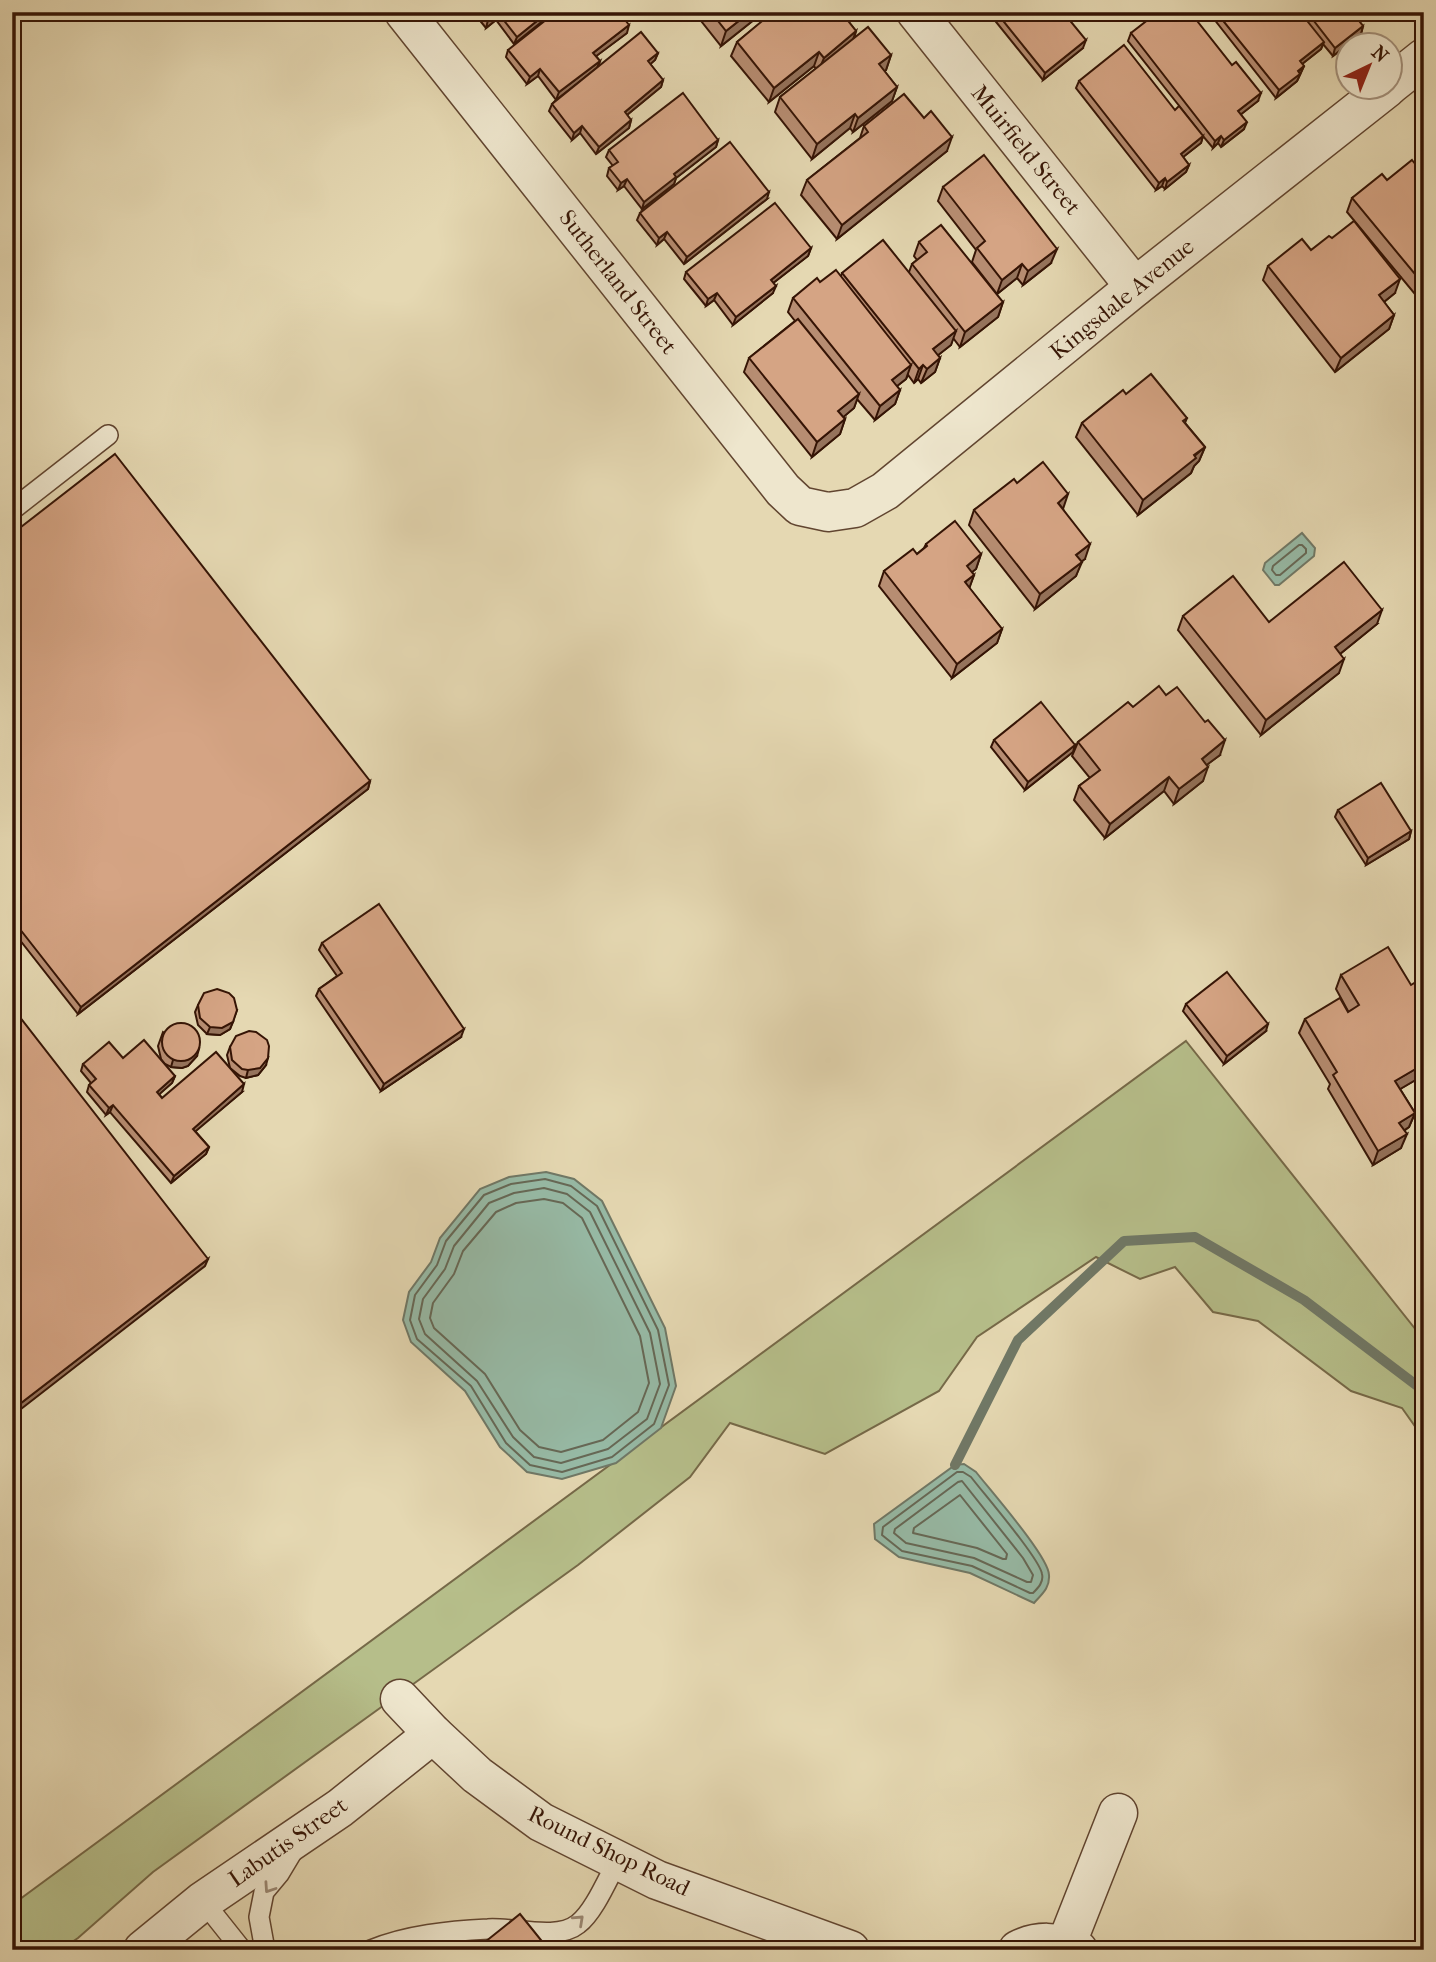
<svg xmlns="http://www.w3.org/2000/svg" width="1436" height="1962" font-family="'IM FELL French Canon',serif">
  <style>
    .green { fill: #b6be8a; stroke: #766948; stroke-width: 2 }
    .water { fill: #97bba7; stroke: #707866; stroke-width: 2 }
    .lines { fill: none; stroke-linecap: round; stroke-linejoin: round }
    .shore { stroke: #666856; stroke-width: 2 }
    .stream { stroke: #707866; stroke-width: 10 }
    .service-casing { stroke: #614530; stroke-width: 22 }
    .minor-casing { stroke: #614530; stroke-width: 41 }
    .service { stroke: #eee6cd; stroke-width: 19 }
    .minor { stroke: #eee6cd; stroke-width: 38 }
    .wall { fill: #b78d72; stroke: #351405; stroke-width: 2 }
    .shaded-wall { fill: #95735c; stroke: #351405; stroke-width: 2 }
    .building { fill: #d5a484; stroke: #351405; stroke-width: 2 }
    .oneway { stroke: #9b8873 }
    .labels { text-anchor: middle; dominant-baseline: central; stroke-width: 5; stroke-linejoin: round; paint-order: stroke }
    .street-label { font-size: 23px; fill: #351405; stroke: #eee6cd }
  </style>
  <rect width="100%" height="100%" fill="#e5d8b2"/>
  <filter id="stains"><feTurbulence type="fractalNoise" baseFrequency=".00286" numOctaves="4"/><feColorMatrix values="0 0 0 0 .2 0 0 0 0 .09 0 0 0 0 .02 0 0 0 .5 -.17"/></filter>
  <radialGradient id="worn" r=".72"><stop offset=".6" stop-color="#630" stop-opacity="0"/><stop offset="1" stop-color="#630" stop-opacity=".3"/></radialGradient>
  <!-- green -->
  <path class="green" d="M1186,1041L1424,1340V1439L1402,1408L1351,1391L1258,1321L1213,1312L1175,1267L1140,1279L1096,1257L977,1337L939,1391L825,1454L730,1423L690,1477L578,1565L153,1872L78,1938L60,1950H12V1905Z"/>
  <!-- water -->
  <g class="water">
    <path d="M1302,533L1315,548L1314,556L1279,585H1275L1263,570L1265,563Z"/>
    <path d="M546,1172L574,1179L602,1201L665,1328L676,1386L661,1428L616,1463L562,1479L527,1472L500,1447L465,1391L411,1342L403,1320L409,1292L431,1262L440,1238L480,1189L509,1177Z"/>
    <path d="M964,1464L976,1472C990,1490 1049,1557 1049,1575C1050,1588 1042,1594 1034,1603L970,1573L899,1557L875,1539L874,1524L955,1465Z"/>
  </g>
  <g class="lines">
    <!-- shore -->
    <g class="shore">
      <path d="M1299,545H1302L1306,549V553L1280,575H1276L1272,570L1273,566Z"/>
      <path d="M545,1179L571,1186L597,1206L658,1330L669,1385L654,1424L612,1457L562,1472L530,1465L506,1443L471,1386L417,1339L410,1320L415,1295L437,1265L446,1241L484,1195L511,1184Z"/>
      <path d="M544,1188L567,1194L590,1212L650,1333L660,1384L647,1419L608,1449L561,1463L534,1457L513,1437L477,1381L425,1334L419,1319L423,1299L445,1269L454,1246L489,1203L514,1193Z"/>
      <path d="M544,1199L563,1203L582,1218L640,1336L649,1383L638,1412L603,1440L561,1452L539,1447L520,1430L485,1374L434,1328L430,1318L433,1303L454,1274L463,1251L496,1212L516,1203Z"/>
      <path d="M957,1472H963L971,1477C984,1494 1040,1559 1042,1574C1044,1582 1038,1588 1033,1593H1030L972,1566L902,1551L882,1535L883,1527Z"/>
      <path d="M962,1481L1023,1558L1033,1575L1031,1582H1027L974,1558L906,1543L894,1533L895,1529L958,1482Z"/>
      <path d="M960,1495L1007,1554L1006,1559H1003L977,1548L913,1533L914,1528Z"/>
    </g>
    <!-- stream -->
    <path class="stream" d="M955,1465L1018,1340L1124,1241L1195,1237L1304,1300L1424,1391"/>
    <defs>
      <g id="service">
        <path d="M12,510L108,435"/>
        <path d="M203,1901L242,1950"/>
        <path d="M265,1950L259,1917L264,1892L279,1874L294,1849"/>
        <path d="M371,1950C407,1935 449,1931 488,1929C513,1927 557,1941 578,1924C594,1912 608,1878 618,1860"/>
      </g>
      <g id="minor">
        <path d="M404,12L783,490L800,506L828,512L855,508L885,491L1135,287L1387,88"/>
        <path d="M916,12L1135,287"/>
        <path d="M1390,85L1424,58"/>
        <path d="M400,1699L433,1734L477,1775L541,1822L657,1880L850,1950"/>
        <path d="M1066,1945L1118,1813"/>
        <path d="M143,1950L203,1901L340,1808L433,1734"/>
        <path d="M1018,1950C1037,1940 1058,1941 1078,1950"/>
      </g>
    </defs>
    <!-- service casing -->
    <use href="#service" class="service-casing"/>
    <!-- minor casing -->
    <use href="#minor" class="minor-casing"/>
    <!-- service -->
    <use href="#service" class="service"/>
    <!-- minor -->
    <use href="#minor" class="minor"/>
  </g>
  <!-- wall -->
  <g class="wall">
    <path d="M473,12H554L514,44L496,20L486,28Z"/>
    <path d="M694,12H841L856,31L854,39L891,55L886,70L884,71L897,87L892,101L853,132L850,128L812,159L775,112L780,97L816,69L814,66L769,102L731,56L737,42L764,20L760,15L721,46Z"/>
    <path d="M988,12H1063L1083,48L1043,80Z"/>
    <path d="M1210,12H1370L1359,21L1363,26L1361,34L1333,56L1323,44L1321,49L1302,64L1304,66L1297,81L1276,98L1210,14Z"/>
    <path d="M627,33L596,56L600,61L598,67L658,53L655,60L650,64L663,80L661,87L627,115L631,120L629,128L596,154L580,133L572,140L549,111L552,104L556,100L538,76L527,84L506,57L508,50Z"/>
    <path d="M1131,33L1258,101L1241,114L1244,129L1221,147L1218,143L1213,148L1203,136L1201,143L1183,157L1189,165L1186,172L1165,189L1162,186L1156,190L1076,88L1079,81L1203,136L1128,41Z"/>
    <path d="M924,118L947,151L837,239L801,195L807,180L860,138L864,126Z"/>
    <path d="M718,140L716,147L676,178L674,184L642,209L624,186L618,190L607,176L609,168L613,166L606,157L609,150Z"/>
    <path d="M1424,175V305L1347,212L1352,198L1387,180Z"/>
    <path d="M943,187L1051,263L1023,285L1017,278L997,294L972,262L976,250L938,201Z"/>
    <path d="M767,199L684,264L664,239L657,245L637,220L640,213Z"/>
    <path d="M1332,238L1395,293L1384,302L1394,315L1389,329L1335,372L1263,280L1268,266L1311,250Z"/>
    <path d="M919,242L1003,302L998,317L960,347L953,338L951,345L938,355L940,358L935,372L921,383L918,379L914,383L908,375L906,379L897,386L900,390L895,404L875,420L857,399L854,408L843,417L845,419L840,434L812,457L744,372L749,358L795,321L788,312L793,298L820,282L841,276L842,273L909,272L912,264L917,260L914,256Z"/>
    <path d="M811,248L808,256L773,283V293L733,325L714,300L706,306L684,279L686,272Z"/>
    <path d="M1126,394L1187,418L1185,423L1205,447L1199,461L1194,466L1191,473L1138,515L1076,437L1082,423Z"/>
    <path d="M1017,483L1063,509L1085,559L1081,561L1076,576L1035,609L969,525L974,510Z"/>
    <path d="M12,534L370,781L368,789L78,1014L12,930Z"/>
    <path d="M926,544L981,554L976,569L972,572L974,575L969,588L1002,629L997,643L952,678L879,586L884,571L917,554L924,548Z"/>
    <path d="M1183,616L1269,622L1377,624L1340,654L1339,673L1261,735L1178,630Z"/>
    <path d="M1133,707L1220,755L1206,765L1203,781L1174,804L1164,791L1105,838L1074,800L1079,786L1090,778L1072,756L1078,742Z"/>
    <path d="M994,740L1075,745L1073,752L1025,790L991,747Z"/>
    <path d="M1338,810L1411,831L1409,839L1366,865L1335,817Z"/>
    <path d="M322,943L461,1037L381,1091L316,996L319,989L337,976L319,950Z"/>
    <path d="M1341,975L1424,1075L1400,1089L1415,1113L1409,1127L1404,1131L1401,1148L1373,1165L1328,1089L1330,1084L1299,1033L1305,1019L1348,1011L1336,989Z"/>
    <path d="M1186,1004L1266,1031L1224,1064L1183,1011Z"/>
    <path d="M198,1005L237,1010L230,1029L220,1035L207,1034L198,1025L195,1012Z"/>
    <path d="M163,1032L197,1056L188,1066L182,1068L171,1067L165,1064L161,1059L158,1046Z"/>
    <path d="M230,1047L266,1065L258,1075L246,1078L240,1076L230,1068L227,1055Z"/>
    <path d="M123,1058L175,1076L172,1083L159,1094L162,1098L242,1092L195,1131L209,1147L206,1154L171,1183L110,1112L106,1115L87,1092L89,1085L91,1083L81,1071L83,1064Z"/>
  </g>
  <!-- shaded-wall -->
  <g class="shaded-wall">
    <path d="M548,12H554L514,44L517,37Z"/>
    <path d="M750,12H761L760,15L721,46L726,31Z"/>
    <path d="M767,12H774L764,20Z"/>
    <path d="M1363,12H1370L1354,25L1356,17Z"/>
    <path d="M498,13L496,20L486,28L488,20Z"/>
    <path d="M629,25L627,33L591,60L593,53Z"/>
    <path d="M1363,26L1361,34L1333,56L1335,48Z"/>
    <path d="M856,31L851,45L818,72L824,58Z"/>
    <path d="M1086,40L1083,48L1043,80L1045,73Z"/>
    <path d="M1324,42L1321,49L1297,68L1300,61Z"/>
    <path d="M819,52L814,66L769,102L774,88Z"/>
    <path d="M658,53L655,60L645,69L648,61Z"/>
    <path d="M891,55L886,70L874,79L879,64Z"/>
    <path d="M600,61L597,68L556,100L559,92Z"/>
    <path d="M1304,66L1297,81L1276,98L1279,90Z"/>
    <path d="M540,69L538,76L527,84L530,77Z"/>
    <path d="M663,80L661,87L622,119L625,112Z"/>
    <path d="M897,87L892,101L853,132L858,118Z"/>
    <path d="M1261,93L1258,101L1235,119L1238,111Z"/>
    <path d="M855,114L850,128L812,159L817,144Z"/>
    <path d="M631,120L629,128L596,154L599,147Z"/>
    <path d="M1247,122L1244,129L1221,147L1224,140Z"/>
    <path d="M582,126L580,133L572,140L574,133Z"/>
    <path d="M1203,136L1201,143L1178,161L1181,154Z"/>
    <path d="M1221,136L1218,143L1213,148L1215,141Z"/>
    <path d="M952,137L947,151L837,239L842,225Z"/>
    <path d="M718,140L716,147L676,178L674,184L642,209L644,202L674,174Z"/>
    <path d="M1189,165L1186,172L1165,189L1167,182Z"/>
    <path d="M1165,178L1162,186L1156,190L1159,183Z"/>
    <path d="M627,179L624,186L618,190L621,183Z"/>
    <path d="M769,192L767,199L684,264L687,257Z"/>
    <path d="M667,232L664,239L657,245L659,238Z"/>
    <path d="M811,248L808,256L768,287L771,280Z"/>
    <path d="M1057,249L1051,263L1023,285L1028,271Z"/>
    <path d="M1022,264L1017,278L997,294L1002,280Z"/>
    <path d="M1400,279L1395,293L1374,310L1379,295Z"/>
    <path d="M776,286L773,293L733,325L736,317Z"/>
    <path d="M717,293L714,300L706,306L708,299Z"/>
    <path d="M1003,302L998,317L960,347L965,332Z"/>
    <path d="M1394,315L1389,329L1335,372L1341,358Z"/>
    <path d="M956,331L951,345L928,363L933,349Z"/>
    <path d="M940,358L935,372L921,383L927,369Z"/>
    <path d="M911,365L906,379L887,394L892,380Z"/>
    <path d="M923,365L918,379L914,383L919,369Z"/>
    <path d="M900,390L895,404L875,420L880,406Z"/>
    <path d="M859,394L854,408L833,426L838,411Z"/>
    <path d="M845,419L840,434L812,457L817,442Z"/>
    <path d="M1205,447L1199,461L1194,466L1191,473L1138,515L1143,500Z"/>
    <path d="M1068,494L1063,509L1058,503Z"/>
    <path d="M1090,544L1085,559L1071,569L1076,555Z"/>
    <path d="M981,554L976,569L962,580L967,566Z"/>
    <path d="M1082,562L1076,576L1035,609L1040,594Z"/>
    <path d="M974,575L969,589L965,582Z"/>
    <path d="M1382,610L1377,624L1330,662L1335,647Z"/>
    <path d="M1002,629L997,643L952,678L957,664Z"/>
    <path d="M1344,659L1339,673L1261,735L1266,720Z"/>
    <path d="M1225,740L1220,755L1196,773L1202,759Z"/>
    <path d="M1075,745L1073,752L1025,790L1028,782Z"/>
    <path d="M1208,767L1203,781L1174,804L1179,789Z"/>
    <path d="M1169,777L1164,791L1105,838L1110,824Z"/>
    <path d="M370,781L368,789L78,1014L81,1007Z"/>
    <path d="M1411,831L1409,839L1366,865L1368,858Z"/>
    <path d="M233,1022L230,1029L220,1035L207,1034L210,1027Z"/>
    <path d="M1268,1024L1266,1031L1224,1064L1227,1056Z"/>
    <path d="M464,1029L461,1037L381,1091L384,1084Z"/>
    <path d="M199,1049L197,1056L188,1066L182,1068L171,1067L173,1060Z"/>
    <path d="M268,1058L266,1065L258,1075L246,1078L248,1070Z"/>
    <path d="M1424,1064V1075L1390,1095L1395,1081Z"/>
    <path d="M175,1076L172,1083L154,1099L157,1092Z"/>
    <path d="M244,1084L242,1092L190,1136L193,1129Z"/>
    <path d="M113,1105L110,1112L106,1115L109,1108Z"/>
    <path d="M1415,1113L1409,1127L1394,1137L1399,1123Z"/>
    <path d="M1407,1134L1401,1148L1373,1165L1378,1151Z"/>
    <path d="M209,1147L206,1154L171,1183L174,1176Z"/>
    <path d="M208,1259L205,1266L12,1416V1410Z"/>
  </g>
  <!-- building -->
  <g class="building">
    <path d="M482,12H548L517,37L498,13L488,20Z"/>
    <path d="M556,12H619L629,25L593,53L600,61L559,92L540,69L530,77L508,50Z"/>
    <path d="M711,12H750L726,31Z"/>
    <path d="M773,12H841L856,31L824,58L819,52L774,88L737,42Z"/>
    <path d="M996,12H1063L1086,40L1045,73Z"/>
    <path d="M1158,12H1190L1232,65L1236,62L1261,93L1238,111L1247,122L1224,140L1221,136L1215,141L1131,33Z"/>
    <path d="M1216,12H1300L1324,42L1300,61L1304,66L1298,71L1300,74L1279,90Z"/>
    <path d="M1307,12H1363L1356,17L1363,26L1335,48Z"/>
    <path d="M868,27L891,55L879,64L897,87L858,118L855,114L817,144L780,97Z"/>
    <path d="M641,32L658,53L648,61L663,80L625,112L631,120L599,147L582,126L574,133L552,104Z"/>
    <path d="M1124,45L1175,110L1179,106L1203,136L1181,154L1189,165L1167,182L1165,178L1159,183L1079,81Z"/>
    <path d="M683,93L718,140L674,174L676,177L644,202L627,179L621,183L609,168L618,162L609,150Z"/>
    <path d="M904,94L924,118L931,111L952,137L842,225L807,180L868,132L864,126Z"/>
    <path d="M730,142L769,192L687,257L667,232L659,238L640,213Z"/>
    <path d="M984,155L1057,249L1028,271L1022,264L1002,280L977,248L985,241L943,187Z"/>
    <path d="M1412,160L1424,175V285L1352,198L1382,174L1387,180Z"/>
    <path d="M775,203L811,248L771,280L776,286L736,317L717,293L708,299L686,272Z"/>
    <path d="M1354,221L1400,279L1379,295L1394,315L1341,358L1268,266L1302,239L1311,250L1329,236L1332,238Z"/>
    <path d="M941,225L1003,302L965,332L912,264L927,252L919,242Z"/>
    <path d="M883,240L956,331L933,349L940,358L927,369L923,365L919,369L842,273Z"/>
    <path d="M836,270L911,365L892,380L900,390L880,406L793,298L817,278L820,282Z"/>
    <path d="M798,319L859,394L838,411L845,419L817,442L749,358Z"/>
    <path d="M1151,374L1187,418L1183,421L1205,447L1194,455L1196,458L1143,500L1082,423L1123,390L1126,394Z"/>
    <path d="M115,454L370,781L81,1007L12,919V534Z"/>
    <path d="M1043,462L1068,494L1058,503L1090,544L1076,555L1082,562L1040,594L974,510L1014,479L1017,483Z"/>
    <path d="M955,521L981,554L967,566L974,575L965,582L1002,629L957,664L884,571L913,549L917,554L927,546L926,544Z"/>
    <path d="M1344,562L1382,610L1335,647L1344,659L1266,720L1183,616L1233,576L1269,622Z"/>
    <path d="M1159,686L1166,695L1177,687L1205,722L1208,720L1225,740L1202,759L1208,767L1179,789L1169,777L1110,824L1079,786L1100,770L1078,742L1128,702L1133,707Z"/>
    <path d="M1041,702L1075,745L1028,782L994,740Z"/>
    <path d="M1381,783L1411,831L1368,858L1338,810Z"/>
    <path d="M379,904L464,1029L384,1084L319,989L342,973L322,943Z"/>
    <path d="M1388,947L1411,985L1416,982L1424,996V1064L1395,1081L1415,1113L1399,1123L1407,1134L1378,1151L1333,1075L1337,1072L1305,1019L1340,998L1348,1012L1359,1005L1341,975Z"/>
    <path d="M1227,972L1268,1024L1227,1056L1186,1004Z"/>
    <path d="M217,989L229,993L234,998L237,1010L233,1022L222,1028L210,1027L200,1018L198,1005L204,993Z"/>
    <path d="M12,1007L208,1259L12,1410Z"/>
    <circle cx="181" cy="1042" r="19"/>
    <path d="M249,1031L256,1032L267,1040L269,1046L268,1058L260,1068L248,1070L242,1069L232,1060L230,1047L236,1036Z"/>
    <path d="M144,1040L175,1076L157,1092L162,1098L216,1052L244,1084L193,1129L209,1147L174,1176L113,1105L109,1108L89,1085L96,1079L83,1064L109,1042L123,1058Z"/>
    <path d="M520,1914L549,1950H475Z"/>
  </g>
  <!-- one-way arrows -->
  <defs><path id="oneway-chevron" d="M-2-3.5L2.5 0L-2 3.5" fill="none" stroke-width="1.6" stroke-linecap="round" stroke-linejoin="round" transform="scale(1.75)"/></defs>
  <g class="oneway">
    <use href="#oneway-chevron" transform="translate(269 1888) rotate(124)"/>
    <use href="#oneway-chevron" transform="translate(579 1920) rotate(-43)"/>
  </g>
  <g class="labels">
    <!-- street labels -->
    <g class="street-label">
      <text transform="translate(1026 150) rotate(51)">Muirfield Street</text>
      <text transform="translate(618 282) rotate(52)">Sutherland Street</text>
      <text transform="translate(1122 299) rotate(-39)">Kingsdale Avenue</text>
      <text transform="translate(288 1842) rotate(-35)">Labutis Street</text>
      <text transform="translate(609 1851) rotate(26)">Round Shop Road</text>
    </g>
  </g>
  <!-- margin -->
  <rect width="1436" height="1962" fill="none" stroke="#e5d8b2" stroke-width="42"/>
  <rect x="14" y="14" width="1408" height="1934" fill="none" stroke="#351405" stroke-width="3.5"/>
  <rect x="21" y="21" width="1394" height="1920" fill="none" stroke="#351405" stroke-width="2"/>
  <!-- north arrow -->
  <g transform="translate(1369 66) rotate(43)"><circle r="33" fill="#eee6cd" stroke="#a4927d" stroke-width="2"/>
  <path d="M0-5L12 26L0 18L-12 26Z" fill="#8f2418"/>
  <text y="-10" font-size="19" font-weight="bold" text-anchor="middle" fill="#351405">N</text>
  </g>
  <rect width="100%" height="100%" filter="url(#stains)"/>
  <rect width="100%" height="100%" fill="url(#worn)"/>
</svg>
